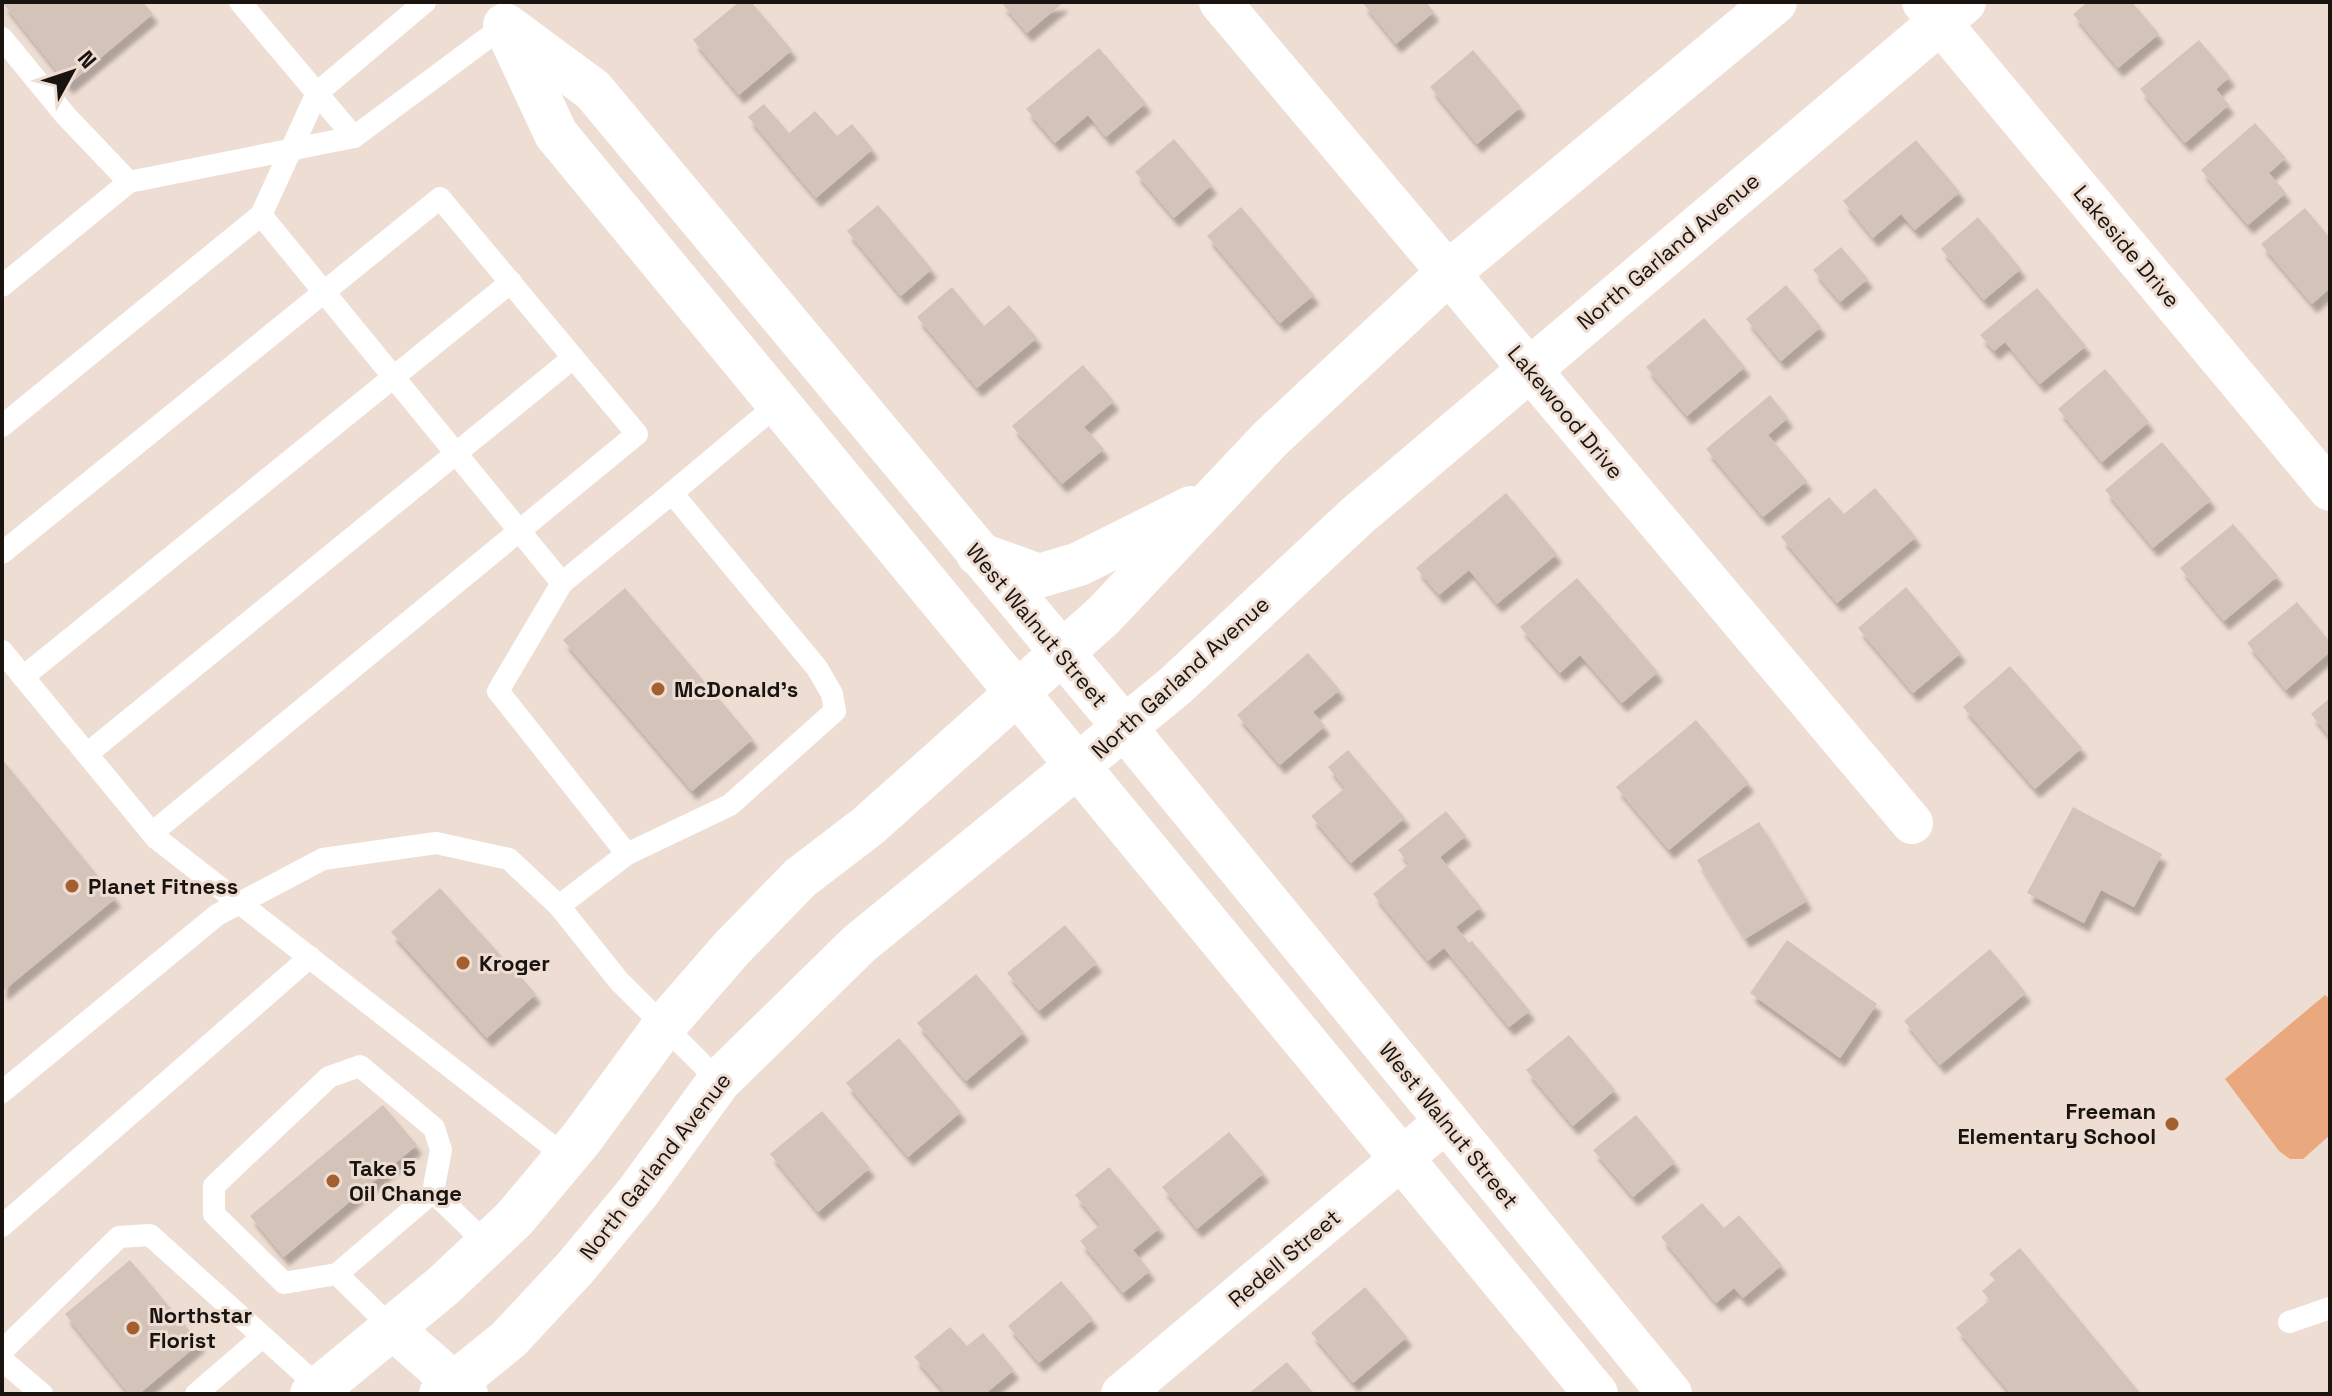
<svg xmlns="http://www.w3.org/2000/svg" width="2332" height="1396" font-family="'Space Grotesk',sans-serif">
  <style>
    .green { fill: #eaa87e }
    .building { fill: #d4c3b9; filter: url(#shadow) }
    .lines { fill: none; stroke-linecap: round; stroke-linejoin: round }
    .lane { stroke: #fff; stroke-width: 22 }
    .street { stroke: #fff; stroke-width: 42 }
    .secondary { stroke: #fff; stroke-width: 44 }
    .poi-dot { fill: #a35f2f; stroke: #eeddd2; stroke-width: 3 }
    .labels { text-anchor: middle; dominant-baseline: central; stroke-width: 6; stroke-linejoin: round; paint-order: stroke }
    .street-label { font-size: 22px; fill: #1a1410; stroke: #eeddd2 }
    .poi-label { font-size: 22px; font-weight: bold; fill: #1a1410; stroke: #eeddd2; text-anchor: start }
  </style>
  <defs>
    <filter id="shadow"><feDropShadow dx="5" dy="9" stdDeviation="2" flood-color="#0004"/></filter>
  </defs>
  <rect width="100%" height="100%" fill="#eeddd2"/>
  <!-- green -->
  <path class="green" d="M2325,995L2330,999V1135L2303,1159H2290L2279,1151L2225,1079Z"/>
  <!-- building -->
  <g class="building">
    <path d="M2,2H143L153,14L68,85Z"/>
    <path d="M739,2H751L792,50L739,95L693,40Z"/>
    <path d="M1001,2H1064L1027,33Z"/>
    <path d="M1362,2H1426L1434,12L1396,44Z"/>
    <path d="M2088,2H2132L2159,34L2118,68L2073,14Z"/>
    <path d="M2199,40L2230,77L2216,89L2229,105L2185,143L2140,89Z"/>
    <path d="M1099,48L1146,103L1106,137L1088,115L1055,143L1026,109Z"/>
    <path d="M1473,50L1521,107L1477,144L1430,87Z"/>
    <path d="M764,104L789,133L815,111L837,136L852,124L873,149L816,198L748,117Z"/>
    <path d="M2255,123L2286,158L2269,173L2286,193L2248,225L2201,170Z"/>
    <path d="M1174,139L1212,185L1174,218L1135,172Z"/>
    <path d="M1916,140L1960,192L1915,230L1901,214L1873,238L1843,201Z"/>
    <path d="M878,205L932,269L901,296L847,231Z"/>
    <path d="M1241,207L1314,295L1280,323L1207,236Z"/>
    <path d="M2305,208L2330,238V288L2312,304L2261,244Z"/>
    <path d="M1978,217L2021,269L1984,300L1941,249Z"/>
    <path d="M1841,247L1868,279L1840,302L1813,270Z"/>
    <path d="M1786,285L1821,327L1781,361L1746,319Z"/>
    <path d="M952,287L984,326L1009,305L1037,338L977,388L917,317Z"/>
    <path d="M2037,288L2086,346L2040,384L2005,342L1994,351L1980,335Z"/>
    <path d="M1704,318L1745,367L1687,416L1646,367Z"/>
    <path d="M1083,365L1114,401L1084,427L1104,449L1062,484L1012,426Z"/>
    <path d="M2105,369L2149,422L2102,462L2058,409Z"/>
    <path d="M1770,395L1788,418L1768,435L1807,481L1763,517L1706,449Z"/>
    <path d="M2162,442L2211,500L2153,548L2105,490Z"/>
    <path d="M1875,488L1916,537L1837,603L1781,537L1829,497L1844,514Z"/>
    <path d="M1506,493L1557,554L1497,604L1469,570L1439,595L1416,568Z"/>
    <path d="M2233,524L2278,576L2224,621L2180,568Z"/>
    <path d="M1577,578L1658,672L1622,703L1580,655L1560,673L1520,627Z"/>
    <path d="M1906,587L1961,653L1913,693L1858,628Z"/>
    <path d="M625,588L753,739L692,791L563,640Z"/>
    <path d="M2297,602L2330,642V652L2286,690L2247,643Z"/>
    <path d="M1308,653L1340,690L1313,712L1325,726L1280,765L1237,715Z"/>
    <path d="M2010,666L2082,748L2035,789L1963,707Z"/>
    <path d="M2330,698V737L2311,714Z"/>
    <path d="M1696,720L1749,783L1669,850L1616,787Z"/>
    <path d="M1348,750L1405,818L1351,863L1311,816L1345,788L1328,767Z"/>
    <path d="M2,759L116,898L2,992Z"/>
    <path d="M2073,807L2162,854L2134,907L2101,890L2084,923L2027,893Z"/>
    <path d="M1446,811L1466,836L1440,857L1481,907L1456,927L1469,943L1472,941L1530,1011L1509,1027L1444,948L1428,961L1373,894L1409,864L1398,850Z"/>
    <path d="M1759,822L1807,901L1745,939L1697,860Z"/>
    <path d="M440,888L536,994L487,1038L391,932Z"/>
    <path d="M1065,925L1097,963L1039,1011L1007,973Z"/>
    <path d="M1787,940L1877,1004L1840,1058L1750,993Z"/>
    <path d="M1990,949L2026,993L1940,1065L1904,1021Z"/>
    <path d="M976,974L1024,1032L966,1081L917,1023Z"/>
    <path d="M1569,1035L1615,1090L1573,1126L1526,1070Z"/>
    <path d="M899,1038L961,1112L908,1157L846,1083Z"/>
    <path d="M383,1105L417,1145L284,1257L250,1216Z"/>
    <path d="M822,1111L870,1168L818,1212L770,1154Z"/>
    <path d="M1636,1115L1675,1162L1633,1197L1593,1150Z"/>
    <path d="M1229,1132L1264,1173L1197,1229L1162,1187Z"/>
    <path d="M1109,1167L1160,1228L1133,1250L1150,1271L1123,1293L1080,1241L1100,1225L1075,1195Z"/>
    <path d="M1702,1203L1724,1228L1739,1215L1782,1265L1743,1298L1734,1288L1716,1303L1661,1237Z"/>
    <path d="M2020,1248L2141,1394H2011L1956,1328L1990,1300L1982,1291L1995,1280L1989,1274Z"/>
    <path d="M130,1260L200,1343L139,1394H129L65,1314Z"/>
    <path d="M1061,1281L1093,1319L1039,1363L1008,1326Z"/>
    <path d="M1365,1287L1407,1337L1353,1383L1311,1333Z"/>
    <path d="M950,1327L967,1346L983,1333L1014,1370L985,1394H946L914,1357Z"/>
    <path d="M1287,1362L1314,1394H1248Z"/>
  </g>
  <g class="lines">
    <!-- lane -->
    <g class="lane">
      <path d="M240,2L354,137"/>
      <path d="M425,2L317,93L261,215L562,583"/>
      <path d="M2,38L66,116L129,182L354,137L505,25"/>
      <path d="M2,286L129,182"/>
      <path d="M2,426L261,215"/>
      <path d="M2,553L440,198L637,434L152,833"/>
      <path d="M2,651L156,838L566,1157"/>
      <path d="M23,677L511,282"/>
      <path d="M87,754L573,358"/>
      <path d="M627,854L498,691L562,583L672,493"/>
      <path d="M559,906L627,854L730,805L835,711L832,694L817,668L672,493L779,403"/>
      <path d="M2,1092L217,915L323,859L436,843L509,859L559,906L619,981L719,1081"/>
      <path d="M2,1226L310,957"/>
      <path d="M337,1274L433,1192"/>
      <path d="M2289,1322L2330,1308"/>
      <path d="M393,1329L337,1274L284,1283L214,1214V1186L329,1077L360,1066L434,1128L441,1150L433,1192L487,1244"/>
      <path d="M2,1351L119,1237L150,1235L320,1388"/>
      <path d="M2,1360L42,1394"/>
      <path d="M196,1394L262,1337"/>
    </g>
    <!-- street -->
    <g class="street">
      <path d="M1220,2L1912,823"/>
      <path d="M1923,2L2330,490"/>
      <path d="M393,1329L467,1394"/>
      <path d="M1122,1394L1446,1121"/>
    </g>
    <!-- secondary -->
    <g class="secondary">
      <path d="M505,25L593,90L1125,728L1670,1394"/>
      <path d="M507,29L556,134L1596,1394"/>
      <path d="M978,554L1039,576L1079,564L1191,508"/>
      <path d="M312,1394L443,1286L514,1219L581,1139L664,1026L732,948L800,878L868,826L1104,615L1270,439L1448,273L1775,2"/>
      <path d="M441,1394L509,1339L575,1268L638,1192L719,1081L859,944L1175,686L1358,515L1964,2"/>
    </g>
  </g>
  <!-- markers -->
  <g class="poi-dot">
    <circle cx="658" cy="689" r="8"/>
    <circle cx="72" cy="886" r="8"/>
    <circle cx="463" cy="963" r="8"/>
    <circle cx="2172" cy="1124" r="8"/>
    <circle cx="333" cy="1181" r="8"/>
    <circle cx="133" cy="1328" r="8"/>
  </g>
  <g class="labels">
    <!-- street labels -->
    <g class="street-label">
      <text transform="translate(2127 246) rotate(50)">Lakeside Drive</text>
      <text transform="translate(1668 251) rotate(-40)">North Garland Avenue</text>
      <text transform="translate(1566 412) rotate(50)">Lakewood Drive</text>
      <text transform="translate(1037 625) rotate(50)">West Walnut Street</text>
      <text transform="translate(1180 677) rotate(-42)">North Garland Avenue</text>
      <text transform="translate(1449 1125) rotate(51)">West Walnut Street</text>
      <text transform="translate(655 1166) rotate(-52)">North Garland Avenue</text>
      <text transform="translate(1284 1258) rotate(-40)">Redell Street</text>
    </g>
    <!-- poi labels -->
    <g class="poi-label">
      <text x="674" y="689">McDonald's</text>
      <text x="88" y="886">Planet Fitness</text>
      <text x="479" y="963">Kroger</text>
      <text x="2156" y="1111" text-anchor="end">Freeman<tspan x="2156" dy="25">Elementary School</tspan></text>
      <text x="349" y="1168">Take 5<tspan x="349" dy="25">Oil Change</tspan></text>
      <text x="149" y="1315">Northstar<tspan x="149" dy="25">Florist</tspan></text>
    </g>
  </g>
  <!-- border -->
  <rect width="2332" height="1396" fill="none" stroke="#1a1410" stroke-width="8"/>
  <!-- north arrow -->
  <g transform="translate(72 72) rotate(50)" stroke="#eeddd2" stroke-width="6" paint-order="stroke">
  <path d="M0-6L14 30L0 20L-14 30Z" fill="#1a1410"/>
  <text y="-12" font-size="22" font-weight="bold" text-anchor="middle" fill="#1a1410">N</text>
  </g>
</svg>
